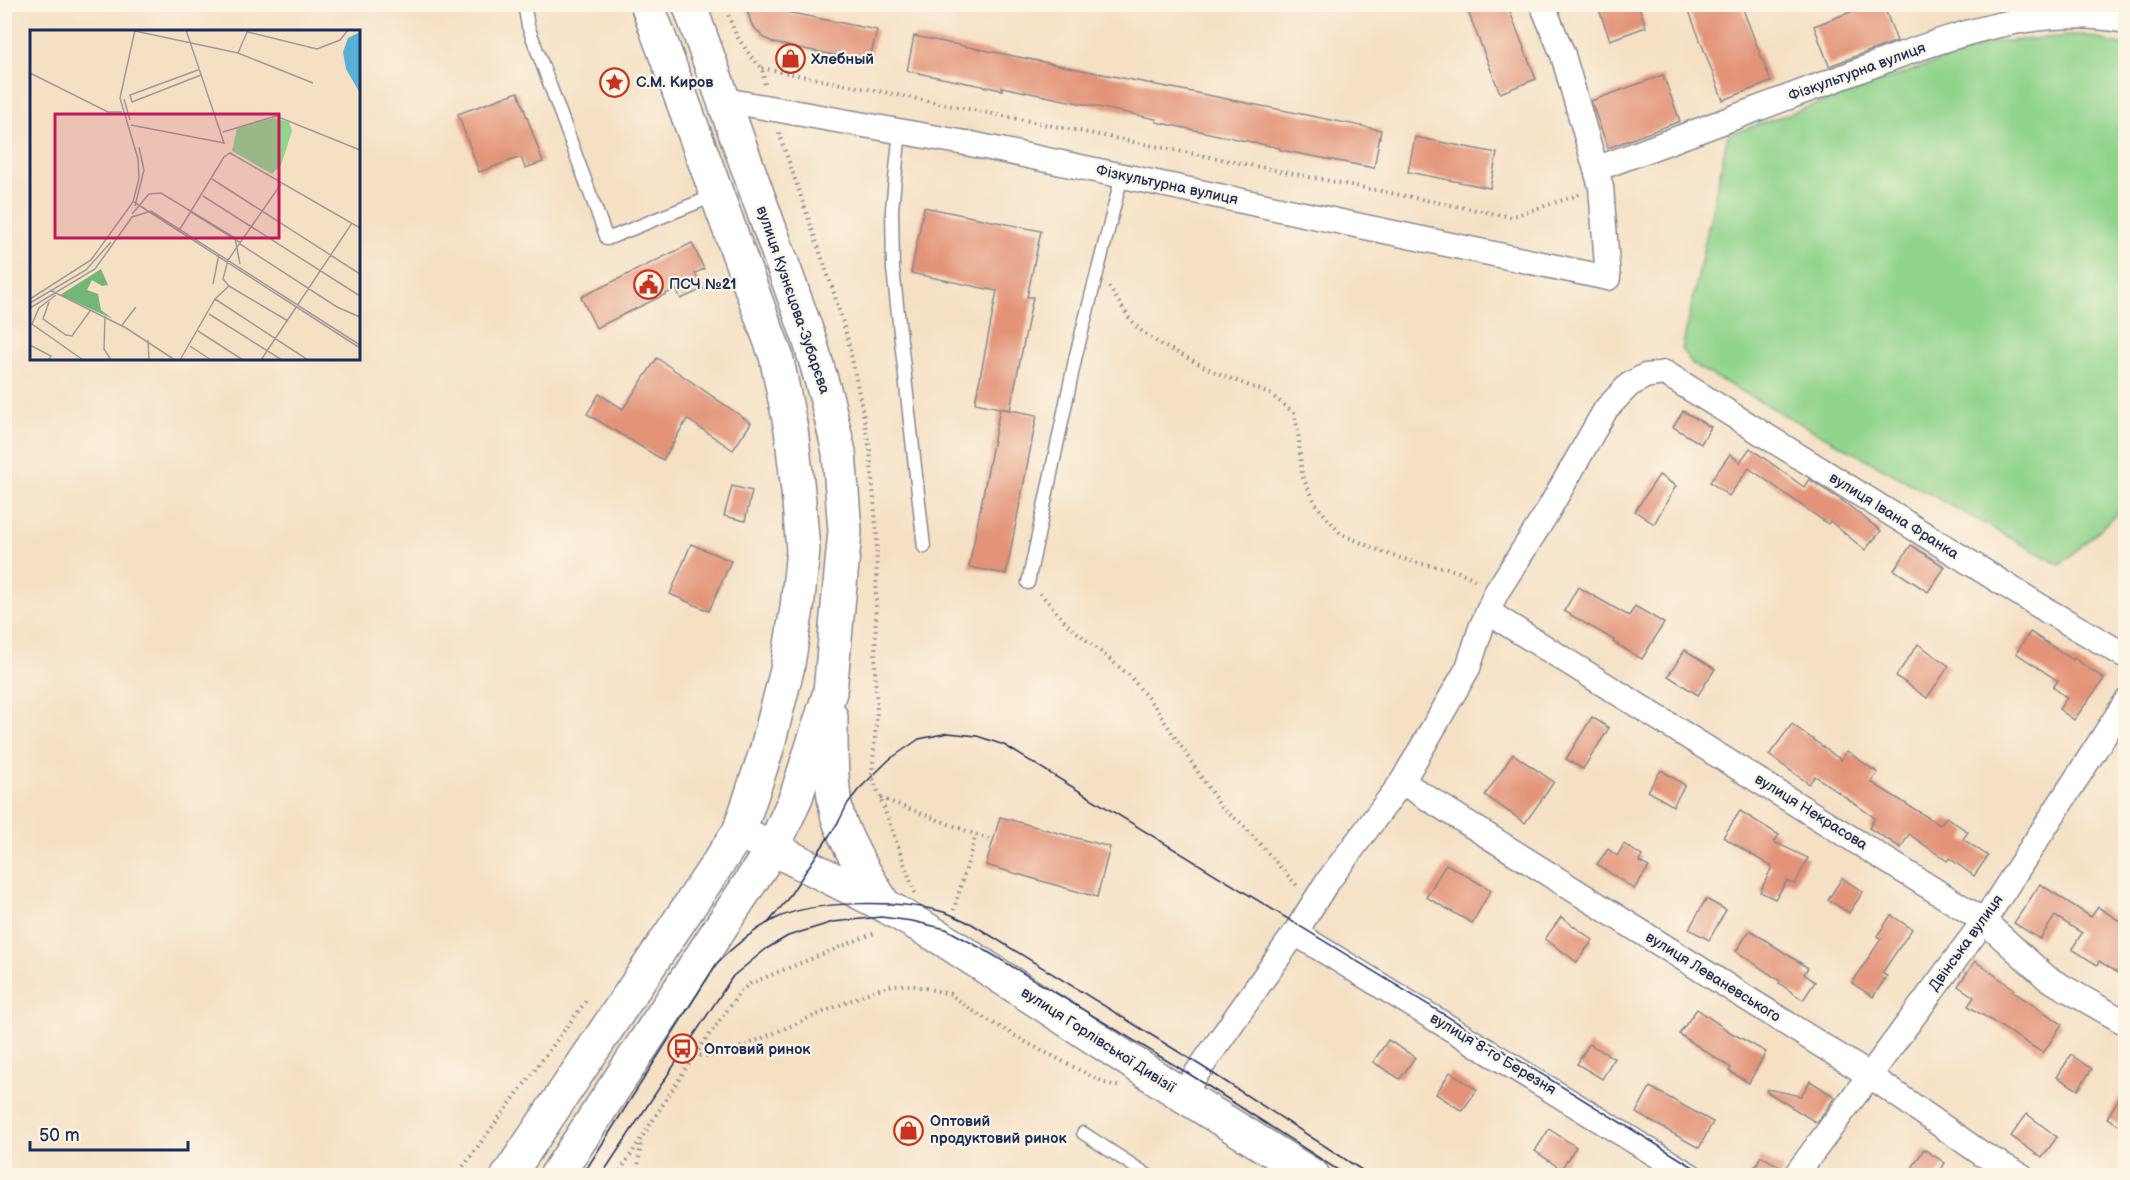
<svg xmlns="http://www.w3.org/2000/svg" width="2130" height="1180" font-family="'Balsamiq Sans',sans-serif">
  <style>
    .green { fill: #91d48c; stroke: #568275; stroke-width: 1.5 }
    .building { fill: #e39377 }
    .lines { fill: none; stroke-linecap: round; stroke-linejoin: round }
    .lane-casing { stroke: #888891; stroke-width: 15 }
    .street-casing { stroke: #888891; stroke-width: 27 }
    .secondary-casing { stroke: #888891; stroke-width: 36 }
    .path { stroke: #888891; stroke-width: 4; stroke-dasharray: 1.5 4.5; stroke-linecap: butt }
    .lane { stroke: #fff; stroke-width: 12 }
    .street { stroke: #fff; stroke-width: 24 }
    .secondary { stroke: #fff; stroke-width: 33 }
    .tram { stroke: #1b2f5e; stroke-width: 1.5 }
    .labels { text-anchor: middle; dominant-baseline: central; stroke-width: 4.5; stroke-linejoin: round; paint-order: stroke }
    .poi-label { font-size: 15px; font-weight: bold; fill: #1b2f5e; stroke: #fcf5e5; text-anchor: start }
    .street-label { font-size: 15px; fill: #1b2f5e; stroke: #fcf5e5 }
    .inset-road { fill: none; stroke: #9e999b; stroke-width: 1.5 }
    .view { fill: #c2185b; fill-opacity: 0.15; stroke: #c2185b; stroke-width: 3 }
    .inset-edge { fill: none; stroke: #1b2f5e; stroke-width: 3 }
  </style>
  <rect width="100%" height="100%" fill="#fcf5e5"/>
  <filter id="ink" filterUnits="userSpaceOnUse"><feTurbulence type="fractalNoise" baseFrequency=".0167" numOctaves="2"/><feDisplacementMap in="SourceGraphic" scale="12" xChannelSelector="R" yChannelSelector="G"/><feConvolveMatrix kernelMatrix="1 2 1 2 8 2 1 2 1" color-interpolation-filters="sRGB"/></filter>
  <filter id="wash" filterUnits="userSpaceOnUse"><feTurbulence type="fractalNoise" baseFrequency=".008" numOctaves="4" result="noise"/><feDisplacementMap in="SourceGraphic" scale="24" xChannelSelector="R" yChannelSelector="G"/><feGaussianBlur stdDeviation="1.35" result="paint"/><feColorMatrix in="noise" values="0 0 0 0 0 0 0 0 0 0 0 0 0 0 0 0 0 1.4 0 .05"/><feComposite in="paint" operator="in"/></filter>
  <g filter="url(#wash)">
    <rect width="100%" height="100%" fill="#f5e0c4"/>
    <!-- green -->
    <path class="green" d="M2083,35L2125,46L2126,506L2060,565L1693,365L1682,350L1728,135L1994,42Z"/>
    <g id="blocks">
      <!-- building -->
      <g class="building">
        <path d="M745,4H784L787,12L877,30L869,62L774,43L763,37L752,25Z"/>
        <path d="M1465,4H1507L1536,79L1500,93Z"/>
        <path d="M1597,4H1638L1646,27L1610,40Z"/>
        <path d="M1706,4H1741L1771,82L1723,100L1689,11Z"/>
        <path d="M1871,4H1883L1897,41L1829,66L1814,26Z"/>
        <path d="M914,36L1381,130L1374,168L1280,150V148L1156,122V119L1002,87V90L907,71Z"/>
        <path d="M1663,75L1680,121L1608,148L1591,101Z"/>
        <path d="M518,92L543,162L525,168L521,157L479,172L458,114Z"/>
        <path d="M1415,137L1497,153L1490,188L1408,172Z"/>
        <path d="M924,207L1041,231L1027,297H1033L1010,410L975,403L997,291L911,273Z"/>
        <path d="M692,243L704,269L695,273L703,289L681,299L676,289L596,328L581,297Z"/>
        <path d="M657,358L751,423L733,450L687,419L663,460L587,414L599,394L623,409Z"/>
        <path d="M1000,408L1037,415L1006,574L969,567Z"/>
        <path d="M1683,411L1711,427L1701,444L1673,427Z"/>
        <path d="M1750,448L1804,487L1809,479L1843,501L1881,531L1865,550L1830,521L1828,524L1749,468L1729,496L1710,482L1730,454L1740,462Z"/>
        <path d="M1659,475L1676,486L1654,524L1635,511Z"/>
        <path d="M732,486L752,491L745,521L724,516Z"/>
        <path d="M691,544L731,561L709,611L670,594Z"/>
        <path d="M1911,545L1945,567L1928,592L1894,570Z"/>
        <path d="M1578,587L1629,616L1635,606L1664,623L1642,659L1613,642L1614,640L1564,611Z"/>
        <path d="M2030,632L2073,660L2074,658L2104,679L2074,720L2059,709L2067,698L2053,687L2058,681L2016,653Z"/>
        <path d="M1918,644L1949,666L1927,698L1896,676Z"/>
        <path d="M1685,650L1715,669L1698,695L1668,676Z"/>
        <path d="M1592,717L1609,728L1583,769L1566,759Z"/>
        <path d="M1792,724L1841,760L1847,751L1878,773L1871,782L1940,825L1946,817L1968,832L1963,839L1988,856L1974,876L1949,858L1947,861L1909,834L1901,848L1869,828L1875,818L1815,776L1809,784L1769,755Z"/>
        <path d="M1513,754L1554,782L1525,823L1485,795Z"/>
        <path d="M1661,770L1685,785L1673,806L1648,791Z"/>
        <path d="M1740,811L1779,835L1774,842L1808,858L1795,884L1787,881L1775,899L1760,892L1772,867L1723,837Z"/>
        <path d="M1000,817L1110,847L1097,897L986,865Z"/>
        <path d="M1624,844L1642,856L1639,862L1649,867L1634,889L1597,864L1608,849L1617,856Z"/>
        <path d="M1446,864L1491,890L1472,923L1426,897Z"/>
        <path d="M1842,878L1863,892L1849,913L1828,900Z"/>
        <path d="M2040,884L2091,917L2098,907L2126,925V978L2099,961L2097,965L2072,949L2082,933L2055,916L2040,939L2014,923Z"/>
        <path d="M1706,899L1726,910L1709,940L1689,929Z"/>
        <path d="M1891,915L1912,929L1882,973L1887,976L1873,997L1852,983L1881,939L1877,936Z"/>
        <path d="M1561,917L1593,940L1577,962L1545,939Z"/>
        <path d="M1750,930L1808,968L1804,974L1815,982L1803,1000L1779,983L1780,981L1736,951Z"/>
        <path d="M1975,961L2014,989L2012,991L2062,1024L2043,1053L1968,1006L1974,997L1958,986Z"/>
        <path d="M1697,1009L1730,1032L1766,1052L1749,1083L1729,1071L1731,1068L1679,1034Z"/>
        <path d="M1388,1040L1415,1057L1400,1079L1373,1062Z"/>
        <path d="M1589,1044L1614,1058L1602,1079L1577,1064Z"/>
        <path d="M2071,1055L2092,1069L2078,1090L2057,1077Z"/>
        <path d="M1450,1072L1477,1090L1462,1111L1436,1094Z"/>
        <path d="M1810,1081L1835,1097L1817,1123L1766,1091L1767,1089L1801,1096Z"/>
        <path d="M1650,1087L1713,1122L1699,1148L1636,1113Z"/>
        <path d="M2126,1087V1129L2107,1118Z"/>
        <path d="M2027,1114L2057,1137L2042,1158L2011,1136Z"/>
        <path d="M1549,1129L1576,1147L1561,1169L1535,1151Z"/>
        <path d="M1924,1149L1945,1163L1937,1176H1907Z"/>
        <path d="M1761,1156L1783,1168L1781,1176H1750Z"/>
      </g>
    </g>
  </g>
  <g filter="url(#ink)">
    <use href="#blocks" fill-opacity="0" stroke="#888891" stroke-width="1.5"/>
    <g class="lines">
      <defs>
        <g id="lane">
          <path d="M524,4L528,26L607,239L716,195"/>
          <path d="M900,130L892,209L893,269L924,547"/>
          <path d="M1028,583L1076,355L1122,176"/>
          <path d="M1083,1133L1149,1176"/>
        </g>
        <g id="street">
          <path d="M724,100L971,144L1608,278L1601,187L1563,55L1542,4"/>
          <path d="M1596,169C1670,141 1744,114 1818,86C1914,51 2021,0 2126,21"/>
          <path d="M1488,612L1984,921L2047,978L2126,1023"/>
          <path d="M1402,782L1869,1075L1982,1154L2022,1176"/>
          <path d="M1295,933L1691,1176"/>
          <path d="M1184,1096L1194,1077L1295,933L1325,885L1402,782L1468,668L1481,628L1496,593L1545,516L1606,409L1629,385L1645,376L1665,373L2046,610L2126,656"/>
          <path d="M1795,1176L1984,921L2126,702"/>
        </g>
        <g id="secondary">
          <path d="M831,717C831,746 830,798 840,823C851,852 868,878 884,905"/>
          <path d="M754,839L884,905L941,938L1184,1096L1313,1176"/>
          <path d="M508,1176L739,832L766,752L787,670L797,608L803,550L798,491L791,429L776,356L647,4"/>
          <path d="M556,1176L773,848L796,797L830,692L845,531L839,452L827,400L809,338L689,4"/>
        </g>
      </defs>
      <!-- lane casing -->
      <use href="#lane" class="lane-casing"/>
      <!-- street casing -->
      <use href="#street" class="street-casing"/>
      <!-- secondary casing -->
      <use href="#secondary" class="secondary-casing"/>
      <!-- path -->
      <g class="path">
        <path d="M724,4L736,35L752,58L762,68L765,85"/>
        <path d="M762,68L1511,217L1581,194"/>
        <path d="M779,133L833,290L848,340L862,408L870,451L877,537L875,675L877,710L872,775L915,893"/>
        <path d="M1109,287L1130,319L1140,330L1160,344L1217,373L1270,394L1294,413L1298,431L1302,476L1317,506L1341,534L1390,555L1422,564L1447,568L1467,575L1477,581"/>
        <path d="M1040,593L1068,625L1129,675L1155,707L1221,807L1242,824L1299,888"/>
        <path d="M881,798L993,841"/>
        <path d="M952,916L976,835"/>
        <path d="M683,1049C698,1058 709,1057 725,1054L875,990L893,985H911L950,994L976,1013L1031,1045L1105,1083L1121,1087"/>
        <path d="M456,1176L586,1001"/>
        <path d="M617,1176L694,1056L741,991L751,983L877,932"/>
        <path d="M637,1176L641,1141"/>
      </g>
      <!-- lane -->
      <use href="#lane" class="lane"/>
      <!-- street -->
      <use href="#street" class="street"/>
      <!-- secondary -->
      <use href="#secondary" class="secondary"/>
      <!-- tram -->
      <g class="tram">
        <path d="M768,923L786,901L839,821L848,803L859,789L890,759L919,739L948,733L977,736L1004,745L1708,1176"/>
        <path d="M582,1176L717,963C735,945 753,930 775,919C815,899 905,900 947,913C955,916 964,921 972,924L1203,1067L1371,1176"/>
        <path d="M601,1176L733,976L766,949L788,936L833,922L881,917L912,921L946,929L988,952L1194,1077L1347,1176"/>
      </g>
    </g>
  </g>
  <!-- icons -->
  <defs>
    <symbol id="shop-ring" viewBox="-11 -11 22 22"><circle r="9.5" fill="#fcf5e5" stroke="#c8321e" stroke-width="1.5"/><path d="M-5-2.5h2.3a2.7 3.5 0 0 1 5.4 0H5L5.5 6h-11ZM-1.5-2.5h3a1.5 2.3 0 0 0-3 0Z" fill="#c8321e"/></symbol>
    <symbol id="sight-ring" viewBox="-11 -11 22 22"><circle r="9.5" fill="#fcf5e5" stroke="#c8321e" stroke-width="1.5"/><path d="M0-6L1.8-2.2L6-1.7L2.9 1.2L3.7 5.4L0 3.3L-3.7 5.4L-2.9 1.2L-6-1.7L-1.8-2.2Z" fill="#c8321e"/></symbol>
    <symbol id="civic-ring" viewBox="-11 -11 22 22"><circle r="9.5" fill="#fcf5e5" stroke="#c8321e" stroke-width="1.5"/><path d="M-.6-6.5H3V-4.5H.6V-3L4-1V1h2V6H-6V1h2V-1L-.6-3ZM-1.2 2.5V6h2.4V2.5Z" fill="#c8321e"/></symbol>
    <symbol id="bus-ring" viewBox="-11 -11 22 22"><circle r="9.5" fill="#fcf5e5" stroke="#c8321e" stroke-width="1.5"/><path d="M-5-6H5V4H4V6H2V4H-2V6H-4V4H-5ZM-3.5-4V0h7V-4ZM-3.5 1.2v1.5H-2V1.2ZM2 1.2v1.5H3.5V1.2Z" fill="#c8321e"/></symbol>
  </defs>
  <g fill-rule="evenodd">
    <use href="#shop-ring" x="774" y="42" width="33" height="33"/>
    <use href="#sight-ring" x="598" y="66" width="33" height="33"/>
    <use href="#civic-ring" x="632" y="268" width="33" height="33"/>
    <use href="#bus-ring" x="666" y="1032" width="33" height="33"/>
    <use href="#shop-ring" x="892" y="1114" width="33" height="33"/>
  </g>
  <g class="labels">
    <!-- poi labels -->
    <g class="poi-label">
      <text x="811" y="59">Хлебный</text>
      <text x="636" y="82">С.М. Киров</text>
      <text x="669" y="284">ПСЧ №21</text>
      <text x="704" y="1049">Оптовий ринок</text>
      <text x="930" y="1121">Оптовий<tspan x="930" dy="17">продуктовий ринок</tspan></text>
    </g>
    <!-- street labels -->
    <g class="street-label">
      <text transform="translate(1857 72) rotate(-20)">Фізкультурна вулиця</text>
      <text transform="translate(1167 185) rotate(12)">Фізкультурна вулиця</text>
      <text transform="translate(793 300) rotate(71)">вулиця Кузнєцова-Зубарєва</text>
      <text transform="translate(1894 516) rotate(32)">вулиця Івана Франка</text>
      <text transform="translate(1811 812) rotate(32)">вулиця Некрасова</text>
      <text transform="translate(1966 943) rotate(-54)">Двінська вулиця</text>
      <text transform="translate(1713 977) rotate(32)">вулиця Леваневського</text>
      <text transform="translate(1098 1040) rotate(33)">вулиця Горлівської Дивізії</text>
      <text transform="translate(1493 1054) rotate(31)">вулиця 8-го Березня</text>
    </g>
  </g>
  <!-- overview -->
  <g transform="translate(30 30)">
    <rect width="330" height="330" fill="#f5e0c4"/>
    <path d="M244,88L259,92L262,101L251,135L242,144L202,121L207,98Z" fill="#91d48c"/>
    <path d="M71,239L78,255L72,256L62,250L57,260L68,264L71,280L83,289L30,265Z" fill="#74b678"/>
    <path d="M330,2V63L316,39L313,22L318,8Z" fill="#58b1d5"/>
    <path class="inset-road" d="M105,1L208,23L283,53M218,2L287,19L310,10L318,0M208,23L218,0M168,40L100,65L102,72L171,45M0,43L78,82H92M94,69L100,90M101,95L194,113L156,0M193,102L246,86L330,120M182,149L330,244M173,166L330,266M104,172L330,318M105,176L114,140L109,117M161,182L211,213M102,184L119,164L131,163L205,208L210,234M150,199L194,127L200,123L330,198M210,214L307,277L330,287M183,254L189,224M199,256L258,291M20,260L96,298L145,330M26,265L9,278L2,294L53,330M0,269L61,230L103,172L109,148L108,129L90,68L105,0M185,269L278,330M19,272L13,289L36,305L42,306L60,281M0,273L56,240L81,212M0,278L65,239L102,187L121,181L330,315M179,284L252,330M75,286L74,319L81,330M92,295L106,277M168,301L213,330M118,310L119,330M0,315L21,326L19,330M160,316L181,330M150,330L185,269L199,256L193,249L198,230L251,154M231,330L322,193"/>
    <path class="view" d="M25,84H249V208H25Z"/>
    <rect width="330" height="330" class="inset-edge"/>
  </g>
  <!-- margin -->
  <rect width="2130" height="1180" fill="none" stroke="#fcf5e5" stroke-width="24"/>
  <!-- scale -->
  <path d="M30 1141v9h158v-9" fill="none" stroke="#1b2f5e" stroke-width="3"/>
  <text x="39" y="1141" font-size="18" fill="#1b2f5e" stroke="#fcf5e5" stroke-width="4.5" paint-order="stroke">50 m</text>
</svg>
